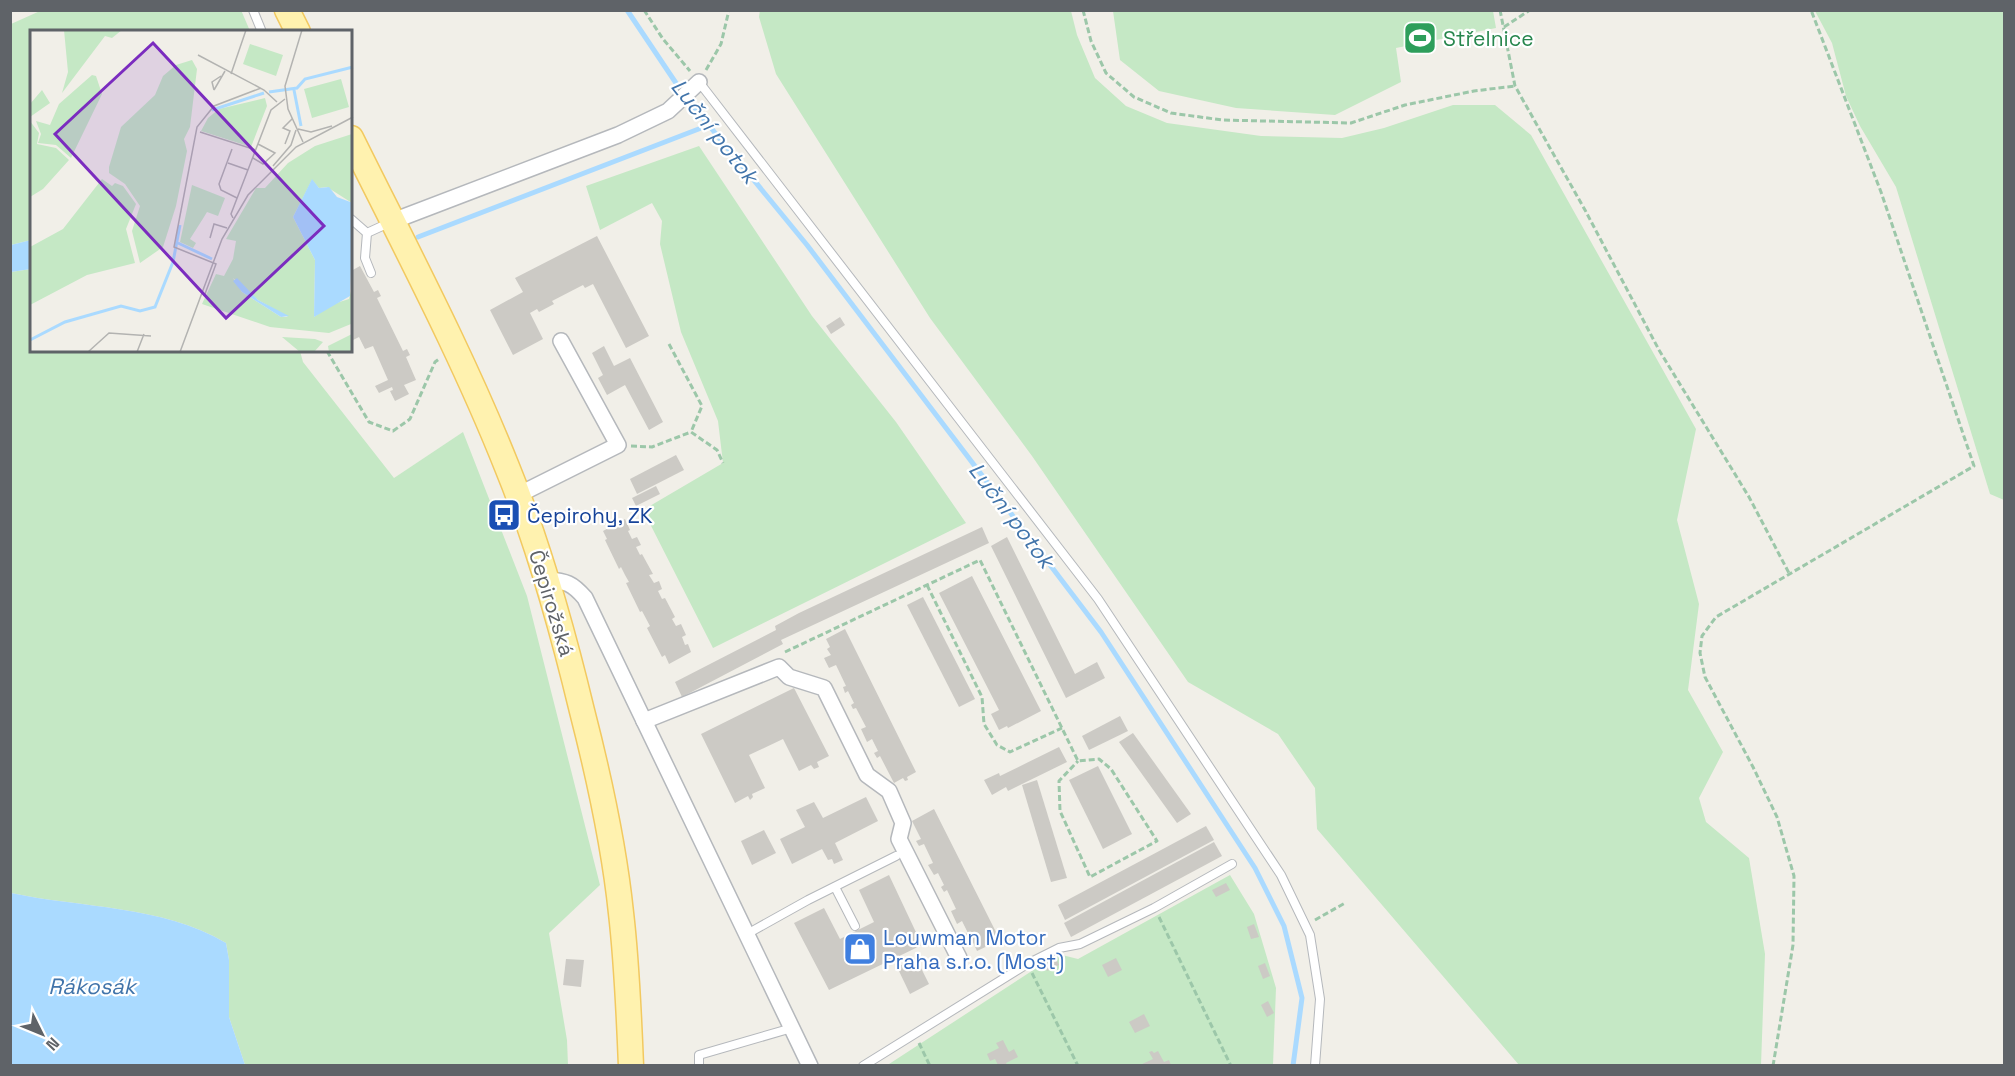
<svg xmlns="http://www.w3.org/2000/svg" width="2015" height="1076" font-family="'Space Grotesk',sans-serif">
  <style>
    .green { fill: #c5e8c5 }
    .water { fill: #aadaff }
    .lines { fill: none; stroke-linecap: round; stroke-linejoin: round }
    .stream { stroke: #aadaff; stroke-width: 5 }
    .building { fill: #cccac5 }
    .lane-casing { stroke: #b5b8bc; stroke-width: 10 }
    .street-casing { stroke: #b5b8bc; stroke-width: 18 }
    .primary-casing { stroke: #f2c960; stroke-width: 27 }
    .path { stroke: #9cc7a9; stroke-width: 3; stroke-dasharray: 6 3; stroke-linecap: butt }
    .lane { stroke: #fff; stroke-width: 8 }
    .street { stroke: #fff; stroke-width: 15 }
    .primary { stroke: #fff2af; stroke-width: 24 }
    .labels { text-anchor: middle; dominant-baseline: central; stroke-width: 4.5; stroke-linejoin: round; paint-order: stroke }
    .leisure-label { font-size: 21px; fill: #27864d; stroke: #fff; text-anchor: start }
    .transit-label { font-size: 21px; fill: #164399; stroke: #fff; text-anchor: start }
    .street-label { font-size: 21px; fill: #5f6368; stroke: #fff }
    .shop-label { font-size: 21px; fill: #366cbe; stroke: #fff; text-anchor: start }
    .water-label { font-size: 22px; font-style: italic; fill: #4174aa; stroke: #fff }
    .inset-river { fill: none; stroke: #aadaff; stroke-width: 3 }
    .inset-road { fill: none; stroke: #b3b3b1; stroke-width: 1.5 }
    .view { fill: #7b2cbf; fill-opacity: 0.15; stroke: #7b2cbf; stroke-width: 3 }
    .inset-edge { fill: none; stroke: #5f6368; stroke-width: 3 }
  </style>
  <rect width="100%" height="100%" fill="#f1efe8"/>
  <!-- green -->
  <g class="green">
    <path d="M241,10L250,31L32,32L31,240L11,245V24L40,11Z"/>
    <path d="M760,10L1071,11L1077,35L1095,78L1126,106L1167,123L1261,136L1342,138L1384,128L1453,105H1495L1531,135L1696,429L1677,520L1699,604L1688,690L1723,752L1699,798L1706,822L1749,858L1765,954L1761,1065H1519L1317,829L1315,788L1278,734L1188,682L1032,456L930,318L776,74L759,17Z"/>
    <path d="M1493,11L1496,28L1396,48L1401,82L1335,115L1236,108L1159,91L1120,60L1113,11Z"/>
    <path d="M1815,11H2004V500L1990,494L1896,187L1860,126L1846,96L1832,43Z"/>
    <path d="M699,146L812,316L896,422L966,523L713,648L643,510L723,463L718,421L681,332L660,244L662,221L652,203L600,230L586,186Z"/>
    <path d="M31,269L32,351H300L303,362L394,478L463,432L527,596L600,885L549,933L567,1040L568,1065H245L229,1017V960L226,943C162,905 81,908 11,893V272Z"/>
    <path d="M1230,875L1254,914L1276,988L1273,1065L886,1066L1058,954L1078,959Z"/>
  </g>
  <!-- water -->
  <g class="water">
    <path d="M31,240V269L11,272V245Z"/>
    <path d="M11,893C81,908 162,905 226,943L229,960V1017L245,1065H11Z"/>
  </g>
  <g class="lines">
    <!-- stream -->
    <g class="stream">
      <path d="M627,10L684,95L807,245L1101,632L1255,868L1284,926L1302,998L1293,1066"/>
      <path d="M418,237L709,125"/>
    </g>
  </g>
  <!-- building -->
  <g class="building">
    <path d="M597,236L649,336L626,348L593,284L585,288L583,285L552,301L554,304L539,312L537,309L530,313L543,339L513,355L490,310L523,292L515,278Z"/>
    <path d="M360,266L374,292L378,290L381,296L377,298L403,351L407,349L410,355L406,357L416,380L404,385L409,394L395,401L390,391L393,390L392,387L379,393L375,386L388,380L373,346L365,349L359,337L351,341V271Z"/>
    <path d="M840,317L845,325L831,334L826,326Z"/>
    <path d="M604,346L614,366L630,358L663,422L649,430L625,385L607,395L598,378L603,375L592,353Z"/>
    <path d="M676,455L684,470L637,494L630,479Z"/>
    <path d="M656,486L660,494L636,506L632,498Z"/>
    <path d="M625,519L630,530L628,531L632,539L637,537L641,545L636,547L640,555L642,554L653,574L649,575L654,583L659,581L662,589L658,591L662,599L665,598L675,617L672,619L676,626L681,624L686,635L682,637L685,645L688,644L691,652L669,664L665,655L662,657L647,628L650,626L642,611L640,612L626,583L629,582L625,575L621,567L619,569L605,540L607,539L603,531Z"/>
    <path d="M982,527L989,543L781,640L783,644L682,697L675,682L776,630L775,626L799,613Z"/>
    <path d="M1007,537L1075,674L1097,662L1105,678L1066,698L991,546Z"/>
    <path d="M972,576L1041,711L1008,728L1007,726L999,730L991,714L999,710L939,593Z"/>
    <path d="M923,597L975,699L959,707L907,605Z"/>
    <path d="M845,629L916,772L907,777L908,780L905,781L903,778L894,783L880,756L877,758L874,753L878,751L872,739L867,742L861,729L866,727L856,708L853,709L851,705L854,703L848,691L845,693L843,687L846,686L836,665L829,668L824,658L831,655L827,649L830,647L826,639Z"/>
    <path d="M794,688L829,756L817,762L819,767L814,769L811,765L799,771L783,739L749,755L765,788L752,794L753,797L750,800L748,796L735,803L701,734Z"/>
    <path d="M1120,716L1128,731L1089,750L1082,736Z"/>
    <path d="M1133,733L1191,814L1177,823L1119,742Z"/>
    <path d="M1059,747L1067,762L1008,791L1006,787L992,795L984,780L999,773L1000,776Z"/>
    <path d="M1098,766L1132,834L1103,849L1069,780Z"/>
    <path d="M1037,780L1067,878L1051,882L1022,785Z"/>
    <path d="M866,797L878,821L835,843L843,860L834,864L832,859L828,860L822,849L792,864L780,839L805,827L796,810L814,802L823,818Z"/>
    <path d="M934,809L1000,940L977,951L971,938L967,939L965,934L968,933L962,921L957,924L951,911L956,909L947,890L944,892L941,887L944,885L938,873L934,875L928,865L933,863L924,844L919,846L916,841L921,839L912,821Z"/>
    <path d="M1206,826L1214,840L1065,920L1058,905Z"/>
    <path d="M764,830L776,853L752,865L741,841Z"/>
    <path d="M1214,842L1222,856L1071,937L1064,923Z"/>
    <path d="M889,875L922,945L829,990L794,923L824,908L840,939L874,922L859,890Z"/>
    <path d="M1226,883L1230,890L1216,897L1212,890Z"/>
    <path d="M1254,924L1259,937L1251,939L1247,927Z"/>
    <path d="M916,958L929,984L910,994L897,967Z"/>
    <path d="M1056,958L1059,965L1047,971L1044,964Z"/>
    <path d="M1116,958L1122,970L1108,977L1102,965Z"/>
    <path d="M566,959L584,960L581,987L563,985Z"/>
    <path d="M1265,963L1270,976L1263,979L1258,966Z"/>
    <path d="M1268,1001L1274,1013L1267,1017L1261,1005Z"/>
    <path d="M1144,1014L1150,1026L1135,1033L1129,1022Z"/>
    <path d="M1003,1040L1009,1052L1014,1049L1018,1057L1006,1063L1007,1065H998L995,1059L990,1061L987,1054L999,1048L996,1043Z"/>
    <path d="M1152,1051L1154,1053L1158,1051L1164,1062L1169,1060L1171,1065H1140L1153,1059L1149,1052Z"/>
  </g>
  <g class="lines">
    <defs>
      <g id="lane">
        <path d="M253,10L262,32"/>
        <path d="M699,82L1098,599L1281,875L1310,935L1320,999L1315,1066"/>
        <path d="M351,219L367,233L391,222"/>
        <path d="M367,233L365,258L371,273"/>
        <path d="M835,887L855,926"/>
        <path d="M747,934L808,900L896,856"/>
        <path d="M699,1066V1055L792,1028"/>
        <path d="M863,1066L1027,964L1059,948L1080,944L1154,908L1232,864"/>
      </g>
      <g id="street">
        <path d="M393,221L618,135L668,111L699,82"/>
        <path d="M518,495L618,445L561,341"/>
        <path d="M547,580C566,581 572,583 585,598L810,1066"/>
        <path d="M644,721L779,667L789,677L824,688L867,775L889,791L903,823L899,839L959,958"/>
      </g>
      <g id="primary">
        <path d="M287,10L298,32"/>
        <path d="M351,138C405,247 462,354 507,467C539,545 562,628 582,711C599,777 614,845 621,913C627,964 629,1015 631,1066"/>
      </g>
    </defs>
    <!-- lane casing -->
    <use href="#lane" class="lane-casing"/>
    <!-- street casing -->
    <use href="#street" class="street-casing"/>
    <!-- primary casing -->
    <use href="#primary" class="primary-casing"/>
    <!-- path -->
    <g class="path">
      <path d="M644,10L663,39L690,71"/>
      <path d="M1083,10L1091,41L1106,73L1134,97L1171,113L1222,120L1351,123L1405,105L1474,91L1515,86"/>
      <path d="M1500,10L1515,86L1585,210L1659,350L1749,497L1790,575"/>
      <path d="M1504,27L1530,10"/>
      <path d="M706,70L721,44L729,10"/>
      <path d="M669,344L702,406L691,432"/>
      <path d="M327,351L369,422L393,431L410,419L435,362L439,359"/>
      <path d="M631,446L652,447L691,432L717,450L723,463"/>
      <path d="M927,585L982,697L984,724L997,745L1010,752L1062,728"/>
      <path d="M785,652L980,560L1078,761L1099,759L1111,769L1157,841L1090,877L1060,811L1059,781L1078,761"/>
      <path d="M1159,917L1231,1066"/>
      <path d="M1315,920L1345,903"/>
      <path d="M1032,973L1078,1066"/>
      <path d="M919,1043L930,1066"/>
      <path d="M1773,1066L1793,945L1794,876L1777,817L1753,767L1705,677L1700,653L1702,636L1716,617L1974,466L1881,192L1811,10"/>
    </g>
    <!-- lane -->
    <use href="#lane" class="lane"/>
    <!-- street -->
    <use href="#street" class="street"/>
    <!-- primary -->
    <use href="#primary" class="primary"/>
  </g>
  <!-- icons -->
  <defs>
    <symbol id="stadium-square" viewBox="-11 -11 22 22"><rect x="-9" y="-9" width="18" height="18" rx="4" fill="#2e9e5b" stroke="#fff"/><path d="M0-5a6.5 5 0 1 0 0 10a6.5 5 0 1 0 0-10ZM-3.5-1.8h7v3.6h-7Z" fill="#fff"/></symbol>
    <symbol id="bus-square" viewBox="-11 -11 22 22"><rect x="-9" y="-9" width="18" height="18" rx="4" fill="#1a4fb4" stroke="#fff"/><path d="M-5-6H5V4H4V6H2V4H-2V6H-4V4H-5ZM-3.5-4V0h7V-4ZM-3.5 1.2v1.5H-2V1.2ZM2 1.2v1.5H3.5V1.2Z" fill="#fff"/></symbol>
    <symbol id="shop-square" viewBox="-11 -11 22 22"><rect x="-9" y="-9" width="18" height="18" rx="4" fill="#3f7fe0" stroke="#fff"/><path d="M-5-2.5h2.3a2.7 3.5 0 0 1 5.4 0H5L5.5 6h-11ZM-1.5-2.5h3a1.5 2.3 0 0 0-3 0Z" fill="#fff"/></symbol>
  </defs>
  <g fill-rule="evenodd">
    <use href="#stadium-square" x="1401" y="19" width="38" height="38"/>
    <use href="#bus-square" x="485" y="496" width="38" height="38"/>
    <use href="#shop-square" x="841" y="930" width="38" height="38"/>
  </g>
  <g class="labels">
    <!-- leisure labels -->
    <g class="leisure-label">
      <text x="1443" y="38">Střelnice</text>
    </g>
    <!-- transit labels -->
    <g class="transit-label">
      <text x="527" y="515">Čepirohy, ZK</text>
    </g>
    <!-- street labels -->
    <g class="street-label">
      <text transform="translate(552 603) rotate(73)">Čepirožská</text>
    </g>
    <!-- shop labels -->
    <g class="shop-label">
      <text x="883" y="937">Louwman Motor<tspan x="883" dy="24">Praha s.r.o. (Most)</tspan></text>
    </g>
    <!-- water labels -->
    <g class="water-label">
      <text transform="translate(715 131) rotate(52)">Luční potok</text>
      <text transform="translate(1012 515) rotate(53)">Luční potok</text>
      <text x="92" y="986">Rákosák</text>
    </g>
  </g>
  <!-- overview -->
  <g transform="translate(30 30)">
    <rect width="322" height="322" fill="#f1efe8"/>
    <path d="M34,0H92L82,8L75,6L32,63L38,42ZM220,14L253,25L246,46L213,34ZM162,30L167,39L160,97L154,109L157,121L146,176L133,217L110,233L102,201L110,176L95,154L79,143V137L91,97L125,65L133,46L146,35ZM62,45L66,46L72,64L41,128L26,115L8,113L11,104L6,91L20,95L29,74ZM311,49L319,77L282,88L274,59ZM12,60L20,73L0,87V74ZM235,68L237,76L221,117L171,101L178,88L189,79ZM0,91L9,103L7,114L26,118L39,130L13,159L0,167ZM322,104V173L297,157L289,158L282,150L263,187L285,230L284,287L300,275L319,269L322,257L321,294L299,303L240,297L172,274L186,244L194,246L203,229L206,211L196,209L226,158H235L258,133L285,116ZM203,248L228,270L258,287H251L212,262ZM72,149L82,156L85,153L93,156L106,174L96,199L105,233L57,245L0,275V217L33,199ZM162,155L195,168L188,186L177,182L174,187L160,209L166,213L163,218L150,212ZM322,304V322H299L298,316ZM252,307L285,309L293,312L284,322H270Z" fill="#c5e8c5" fill-rule="evenodd"/>
    <path d="M282,149L289,158L299,157L307,167L323,173L320,266L284,287L285,230L263,187ZM207,248L228,270L259,286L251,287L212,262L203,251Z" fill="#aadaff"/>
    <path class="inset-river" d="M264,60L271,96M239,62L267,58L275,49L323,37M182,80L234,63M148,213L182,229M0,310L35,292L91,276L110,281L125,277L143,232L150,195"/>
    <path class="inset-road" d="M272,0L255,56L258,79L273,112M168,25L234,60L247,72M201,44L216,0M184,60L195,41M184,60L182,52L191,46M268,99L281,102L302,96M170,102L226,120M255,114L260,101L253,98L262,89M202,119L189,154L191,160L207,168M223,128L233,134L245,123L228,114M198,133L218,140M243,136L261,115L266,100M203,188L201,184L241,80L255,69M180,208L184,194L197,198M175,264L186,234L144,217L167,97L184,76L231,58M58,322L79,303L121,306M107,322L114,304M150,322L192,209L218,165L266,117L323,87"/>
    <path class="view" d="M123,13L294,196L196,288L25,104Z"/>
    <rect width="322" height="322" class="inset-edge"/>
  </g>
  <!-- border -->
  <rect width="2015" height="1076" fill="none" stroke="#5f6368" stroke-width="24"/>
  <!-- north arrow -->
  <g transform="translate(42 1034) rotate(133)" stroke="#ffffff" stroke-width="4.5" paint-order="stroke">
  <path d="M0-4.5L10 22L0 15L-10 22Z" fill="#5f6368"/>
  <text y="-9" font-size="16" font-weight="bold" text-anchor="middle" fill="#5f6368">N</text>
  </g>
</svg>
